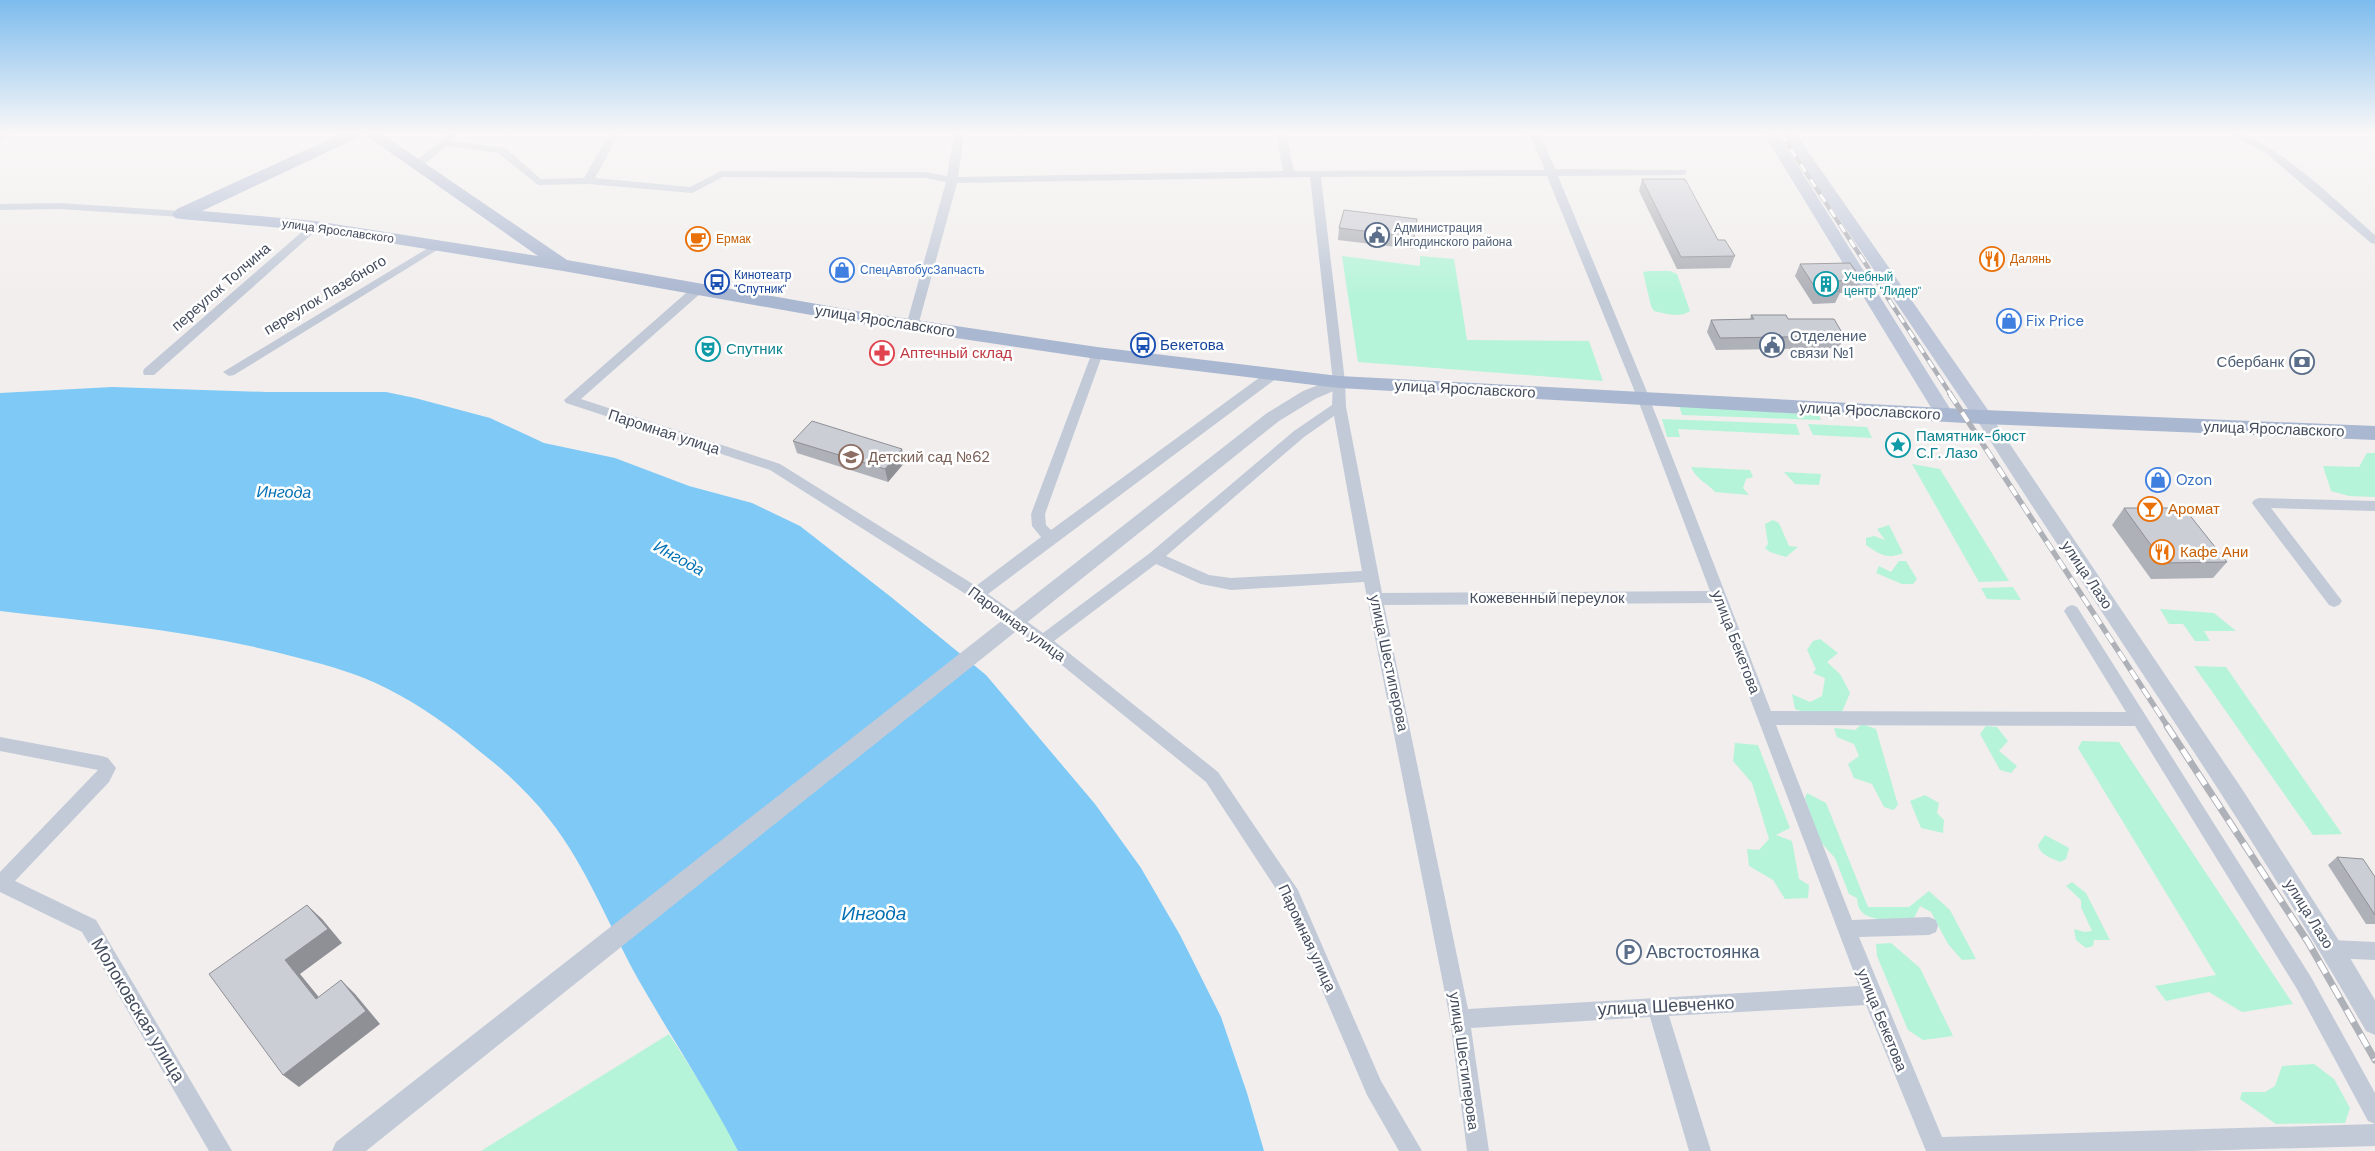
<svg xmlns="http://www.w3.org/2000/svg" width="2375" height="1151" font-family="'DM Sans',sans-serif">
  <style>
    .green { fill: #b6f4d9 }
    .water { fill: #7ec9f6 }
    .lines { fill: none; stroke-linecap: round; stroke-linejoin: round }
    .minor { fill: #c2cad8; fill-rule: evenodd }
    .tertiary { fill: #c2cad8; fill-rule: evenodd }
    .secondary { fill: #bec7d9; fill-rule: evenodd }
    .primary { fill: #aab7d0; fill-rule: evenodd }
    .rail-far2-casing { stroke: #afb1b9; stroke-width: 4.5 }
    .rail-far1-casing { stroke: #afb1b9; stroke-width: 5.5 }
    .rail-casing { stroke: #afb1b9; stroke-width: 7 }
    .rail-far2 { stroke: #fff; stroke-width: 3; stroke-dasharray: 9; stroke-linecap: butt }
    .rail-far1 { stroke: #fff; stroke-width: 4; stroke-dasharray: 11; stroke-linecap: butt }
    .rail { stroke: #fff; stroke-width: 5; stroke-dasharray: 14; stroke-linecap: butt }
    .wall { fill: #afb1b8 }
    .shaded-wall { fill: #8f9096 }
    .building { fill: #ccced6; stroke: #8f9096 }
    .labels { text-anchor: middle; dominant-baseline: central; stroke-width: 5; stroke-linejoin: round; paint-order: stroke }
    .far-service-label { font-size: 12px; fill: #4e5e75; stroke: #fff; text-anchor: start }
    .far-street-label { font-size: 12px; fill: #444d5e; stroke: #fff }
    .far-food-label { font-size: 12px; fill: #c56008; stroke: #fff; text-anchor: start }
    .far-shop-label { font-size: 12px; fill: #366cbe; stroke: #fff; text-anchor: start }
    .far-transit-label { font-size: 12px; fill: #164399; stroke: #fff; text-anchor: start }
    .far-culture-label { font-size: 12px; fill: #0d838f; stroke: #fff; text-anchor: start }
    .street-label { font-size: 15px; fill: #444d5e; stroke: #fff }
    .shop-label { font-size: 15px; fill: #366cbe; stroke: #fff; text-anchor: start }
    .service-label { font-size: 15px; fill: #4e5e75; stroke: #fff; text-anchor: start }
    .transit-label { font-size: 15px; fill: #164399; stroke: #fff; text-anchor: start }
    .culture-label { font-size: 15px; fill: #0d838f; stroke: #fff; text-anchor: start }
    .health-label { font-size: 15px; fill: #be3a42; stroke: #fff; text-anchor: start }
    .education-label { font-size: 15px; fill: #785e54; stroke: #fff; text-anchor: start }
    .food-label { font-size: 15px; fill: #c56008; stroke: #fff; text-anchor: start }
    .water-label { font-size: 16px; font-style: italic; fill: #0070b4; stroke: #fff }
    .near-service-label { font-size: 18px; fill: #4e5e75; stroke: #fff; text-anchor: start }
    .near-street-label { font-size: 18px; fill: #444d5e; stroke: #fff }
    .near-water-label { font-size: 19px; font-style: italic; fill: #0070b4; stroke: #fff }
  </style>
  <rect width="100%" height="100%" fill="#f1eeed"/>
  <!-- green -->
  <g class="green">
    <path d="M1342,256L1420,266V256L1454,259L1467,340L1589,341L1603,381L1358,362Z"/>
    <path d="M1651,271H1670L1677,274L1690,311C1681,318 1665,314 1654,311L1651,306L1644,276L1643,272Z"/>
    <path d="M1679,406L1819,415L1821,420L1682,415Z"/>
    <path d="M1662,419L1796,424L1800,435L1678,429L1680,437H1667Z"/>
    <path d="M1808,424L1867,427L1872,438L1813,435Z"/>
    <path d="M2367,453H2375V497L2349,496L2331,491L2323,466L2359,467Z"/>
    <path d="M1912,464L1940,469L2009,581L1979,582Z"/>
    <path d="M1691,467L1750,470L1753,477L1746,479L1743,488L1749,495L1715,492C1707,483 1696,479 1691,467Z"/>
    <path d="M1784,472L1821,474L1819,485L1795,484Z"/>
    <path d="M1773,520L1779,523L1789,546L1798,547L1786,557L1770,552L1765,548L1768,544L1765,524Z"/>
    <path d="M1889,525L1903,553C1887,560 1879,554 1866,545V538L1874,536L1885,540L1877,529Z"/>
    <path d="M1899,561H1906L1917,579L1913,584H1902L1876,573L1879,566L1891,572Z"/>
    <path d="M2013,587L2021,600L1987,599L1981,588Z"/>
    <path d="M2160,609L2214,613L2236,631H2204L2210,641H2195L2183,624H2169Z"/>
    <path d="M1820,639L1838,653L1827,662L1840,674L1850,693L1841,714L1820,718L1795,709L1792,694L1810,702L1822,696L1825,678L1813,673L1816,669L1807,650L1813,641Z"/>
    <path d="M2194,666L2226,667L2342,834L2313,835Z"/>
    <path d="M1862,724L1876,729L1898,805L1893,810L1884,807L1872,784L1854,778L1848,764L1859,756L1854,744L1837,737L1834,728L1855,730Z"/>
    <path d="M1986,726L1997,727L2008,741L1999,751L2017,766L2011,773L2000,770L1980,734Z"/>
    <path d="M2082,741L2119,742L2293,1004L2242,1012L2209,992L2166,1001L2155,986L2216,975L2078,748Z"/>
    <path d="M1735,743L1758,745L1790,828L1776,835L1792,841L1799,879L1809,885L1808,898L1785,899L1773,880L1749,866L1747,849L1759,850L1769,839L1752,783L1733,761Z"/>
    <path d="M1807,793L1826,803L1868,907H1909L1929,891L1950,910L1976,959L1962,960L1948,944L1931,912L1920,906L1913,920L1900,918L1890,923C1872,916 1858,919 1857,898L1849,894L1835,858L1818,839L1805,798Z"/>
    <path d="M1925,795L1939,803L1937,813L1944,820L1943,833L1921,828L1910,801Z"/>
    <path d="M2045,835L2069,848L2066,859L2060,862C2051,858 2040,855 2038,845Z"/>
    <path d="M2072,882L2086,893L2110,940H2094L2093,946L2086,948L2076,940L2074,929L2085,932L2092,931L2081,907V900L2066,886Z"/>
    <path d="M1891,943L1920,968L1953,1036L1923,1040L1908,1030L1877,956L1876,944Z"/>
    <path d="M669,1034L717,1109L738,1151H481Z"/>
    <path d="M2314,1064L2334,1079L2350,1108L2345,1123L2276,1124L2240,1099L2242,1092H2265L2275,1086L2282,1066Z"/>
  </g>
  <!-- water -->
  <path class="water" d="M112,387L267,392H386L415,398L490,418L544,443L615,458L689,486L752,503L800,526L891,597L986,675L1095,804L1141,868L1180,935L1221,1017L1247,1093L1264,1151H738C708,1092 671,1037 638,979C609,926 587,867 549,819C529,793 504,770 478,750C450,726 421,706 388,689C360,674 329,666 299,658C201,631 100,623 0,611V393Z"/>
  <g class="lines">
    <!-- minor -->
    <g class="minor">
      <path d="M0,134H14L0,141Z"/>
      <path d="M446,134H454L455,136L452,141L505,148L541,179L584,178L609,134H619L595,178L690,187L721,171L925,172L947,176L954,134H964L958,177L1283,171L1276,134H1286L1294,171L1545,170L1530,134H1540L1555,169L1686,170V174L1682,175L1558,176L1645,387L1771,711L2126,712L2064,611L2067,607L2072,605L2077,607L2311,977L2375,1093V1124L2368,1121L2297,989L2135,726L1776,725L1852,920L1929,917L1936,920L1938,926L1936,932L1929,935L1859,937L1942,1137L2375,1124V1146L2191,1151H1926L1866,1005L1669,1016L1711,1151H1689L1650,1017L1471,1028L1489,1151H1467L1450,1019L1364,582L1231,590L1201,584L1156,564L1054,641L1218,772L1298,890L1381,1081L1422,1151H1399L1367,1095L1284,901L1206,782L1037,645L972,598L770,470L566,403L564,400L694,286H702L704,289L702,292L581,399L780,464L976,586L1041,537L1032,526L1031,514L1093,350L1097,349L1103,353L1045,514L1046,525L1051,530L1267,372H1277L1278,375L1277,378L988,594L1043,633L1150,553L1294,431L1332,405L1333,382L1310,177L957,183L918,326L912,330L906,326L946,182L925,178L723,177L692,193L588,184L538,185L498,153L447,146L422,166H414V162L441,141ZM1547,176L1633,387L1710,591L1382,593L1346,407L1345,382L1321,177ZM1334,416L1362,571L1231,578L1209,575L1166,556L1304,437ZM1714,603L1859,986L1468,1009L1384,605Z"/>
      <path d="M2231,134C2265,130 2347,211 2375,235V244L2371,243L2267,154Z"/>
      <path d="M60,203L181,211L187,214L181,217L60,209L0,210V204Z"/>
      <path d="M315,223L321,226L319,228L154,375H144L143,372L144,369L311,224Z"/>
      <path d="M438,242L444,245L442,247L234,375L229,376L223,372Z"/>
      <path d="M2259,498L2375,501V511L2271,508L2339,597L2342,601L2339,605L2334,607L2329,605L2254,506L2252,503L2254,500Z"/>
      <path d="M0,737L102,756L108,758L116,768L109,782L15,881L96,920L232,1151H209L82,932L0,892V872L98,770L0,751Z"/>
      <path d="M2331,940L2375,942V960L2331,958L2324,955L2321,949L2324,943Z"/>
    </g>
    <!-- tertiary -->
    <g class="tertiary">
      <path d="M1339,377L1345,378L1347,382L1345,386L1315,399L1279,421L366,1151H332L336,1142L1267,413L1303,391Z"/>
      <path d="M1983,412L1989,413L2244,792L2350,958L2375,1000V1035L2366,1031C2246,820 2105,622 1975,417L1977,413Z"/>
    </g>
    <!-- secondary -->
    <g class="secondary">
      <path d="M1764,134H1778L1954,415L1952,419L1945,421L1938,419Z"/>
      <path d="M1782,134H1796L1990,413L1992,417L1990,421L1983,423L1976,421Z"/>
    </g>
    <!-- primary -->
    <path class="primary" d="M341,134H361L359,137L202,211L315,221L538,256L364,134H382L567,260L862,312L1097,347L1339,376L1983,410L2375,426V440L1983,424L1339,388L1097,359L862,324L563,271L315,231L181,219L175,218L172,214L177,209Z"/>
    <defs>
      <path id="rail-far2" d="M1781,134L1951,395"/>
      <path id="rail-far1" d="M1950,394L2168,727"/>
      <path id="rail" d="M2167,726L2308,942L2375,1060"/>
    </defs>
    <!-- rail-far2 casing -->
    <use href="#rail-far2" class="rail-far2-casing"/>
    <!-- rail-far1 casing -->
    <use href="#rail-far1" class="rail-far1-casing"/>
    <!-- rail casing -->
    <use href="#rail" class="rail-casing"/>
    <!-- rail-far2 -->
    <use href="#rail-far2" class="rail-far2"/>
    <!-- rail-far1 -->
    <use href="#rail-far1" class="rail-far1"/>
    <!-- rail -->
    <use href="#rail" class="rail"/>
  </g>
  <!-- wall -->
  <g class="wall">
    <path d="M1642,179L1718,240L1735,256L1730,268L1677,269L1639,191Z"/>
    <path d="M1417,219L1413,249L1338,240L1339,228Z"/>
    <path d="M1800,264L1862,280L1857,292L1840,293L1835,303L1813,304L1795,276Z"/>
    <path d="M1751,315L1788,319L1844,336L1839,348L1716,350L1707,332L1711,320L1750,319Z"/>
    <path d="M793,441L905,462L888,482L797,453Z"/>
    <path d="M2124,508L2227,562L2213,578L2151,579L2112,525Z"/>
    <path d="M2337,857L2375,877V924H2366L2328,865Z"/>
  </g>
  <!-- shaded-wall -->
  <g class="shaded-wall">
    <path d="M902,449L905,462L888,482L885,469Z"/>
    <path d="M307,905L322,919L342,943L300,974L331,1012L316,999L285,960Z"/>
    <path d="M341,980L355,994L380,1024L299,1087L283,1075Z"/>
  </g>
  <!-- building -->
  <g class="building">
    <path d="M1642,179H1685L1718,240H1725L1735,256L1681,257Z"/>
    <path d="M1344,210L1417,219L1414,237L1339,228Z"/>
    <path d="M1850,263L1862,280L1834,281L1840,291L1818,292L1800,264Z"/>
    <path d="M1751,315H1786L1788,319H1834L1844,336L1720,338L1711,320L1754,319Z"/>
    <path d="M812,421L902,449L885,469L793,441Z"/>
    <path d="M2124,508H2184L2227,562L2164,563Z"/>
    <path d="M2337,857L2363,859L2375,877V915Z"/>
    <path d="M307,905L328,929L285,960L316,999L341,980L366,1011L283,1075L209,974Z"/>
  </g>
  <!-- sky -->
  <linearGradient id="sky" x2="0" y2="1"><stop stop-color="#7dbcee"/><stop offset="0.45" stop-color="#f9f7f7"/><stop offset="1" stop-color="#f9f7f7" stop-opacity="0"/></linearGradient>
  <rect width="2375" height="295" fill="url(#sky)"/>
  <!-- icons -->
  <defs>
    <symbol id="civic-ring" viewBox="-11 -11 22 22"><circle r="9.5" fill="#fff" stroke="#5c6f8a" stroke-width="1.5"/><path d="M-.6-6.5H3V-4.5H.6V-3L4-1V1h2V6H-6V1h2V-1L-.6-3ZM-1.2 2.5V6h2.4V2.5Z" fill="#5c6f8a"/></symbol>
    <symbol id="cafe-ring" viewBox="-11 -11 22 22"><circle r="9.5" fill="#fff" stroke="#e8710a" stroke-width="1.5"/><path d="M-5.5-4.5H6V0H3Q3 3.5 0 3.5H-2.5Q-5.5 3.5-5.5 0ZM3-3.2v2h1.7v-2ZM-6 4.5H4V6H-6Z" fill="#e8710a"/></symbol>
    <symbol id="restaurant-ring" viewBox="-11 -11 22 22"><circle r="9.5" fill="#fff" stroke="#e8710a" stroke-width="1.5"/><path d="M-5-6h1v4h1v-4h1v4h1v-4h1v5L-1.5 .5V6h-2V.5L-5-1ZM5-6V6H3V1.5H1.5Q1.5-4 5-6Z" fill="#e8710a"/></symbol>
    <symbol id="shop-ring" viewBox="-11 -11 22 22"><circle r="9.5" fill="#fff" stroke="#3f7fe0" stroke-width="1.5"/><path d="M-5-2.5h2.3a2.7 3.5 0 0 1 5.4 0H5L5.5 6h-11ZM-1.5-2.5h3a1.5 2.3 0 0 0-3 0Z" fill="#3f7fe0"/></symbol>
    <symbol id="bus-ring" viewBox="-11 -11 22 22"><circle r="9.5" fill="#fff" stroke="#1a4fb4" stroke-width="1.5"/><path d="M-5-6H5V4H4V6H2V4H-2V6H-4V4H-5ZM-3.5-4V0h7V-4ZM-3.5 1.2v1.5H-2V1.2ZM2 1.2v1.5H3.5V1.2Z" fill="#1a4fb4"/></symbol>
    <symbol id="building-ring" viewBox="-11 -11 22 22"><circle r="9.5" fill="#fff" stroke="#0f9aa8" stroke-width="1.5"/><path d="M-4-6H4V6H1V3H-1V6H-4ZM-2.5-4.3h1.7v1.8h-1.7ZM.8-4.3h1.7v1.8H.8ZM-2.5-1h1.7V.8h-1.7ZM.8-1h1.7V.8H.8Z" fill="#0f9aa8"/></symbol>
    <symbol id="theatre-ring" viewBox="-11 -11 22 22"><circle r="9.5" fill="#fff" stroke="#0f9aa8" stroke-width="1.5"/><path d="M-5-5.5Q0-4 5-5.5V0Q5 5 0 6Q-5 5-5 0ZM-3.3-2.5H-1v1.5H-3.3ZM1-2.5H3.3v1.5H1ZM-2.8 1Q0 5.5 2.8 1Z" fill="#0f9aa8"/></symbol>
    <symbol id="pharmacy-ring" viewBox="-11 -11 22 22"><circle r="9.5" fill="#fff" stroke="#e0444e" stroke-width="1.5"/><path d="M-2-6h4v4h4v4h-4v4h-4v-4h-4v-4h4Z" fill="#e0444e"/></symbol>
    <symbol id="bank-ring" viewBox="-11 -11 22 22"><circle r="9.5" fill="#fff" stroke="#5c6f8a" stroke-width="1.5"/><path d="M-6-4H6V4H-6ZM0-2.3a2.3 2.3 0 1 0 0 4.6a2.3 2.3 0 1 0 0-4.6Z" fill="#5c6f8a"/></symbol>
    <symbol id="sight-ring" viewBox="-11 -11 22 22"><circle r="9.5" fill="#fff" stroke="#0f9aa8" stroke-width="1.5"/><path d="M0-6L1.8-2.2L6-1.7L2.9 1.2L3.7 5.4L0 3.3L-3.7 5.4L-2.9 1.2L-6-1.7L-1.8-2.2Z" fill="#0f9aa8"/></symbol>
    <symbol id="school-ring" viewBox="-11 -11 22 22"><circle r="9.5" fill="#fff" stroke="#8d6e63" stroke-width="1.5"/><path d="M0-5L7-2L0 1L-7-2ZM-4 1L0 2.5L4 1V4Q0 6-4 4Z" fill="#8d6e63"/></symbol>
    <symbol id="bar-ring" viewBox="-11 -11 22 22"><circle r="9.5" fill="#fff" stroke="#e8710a" stroke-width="1.5"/><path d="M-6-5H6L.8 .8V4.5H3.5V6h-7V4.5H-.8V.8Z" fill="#e8710a"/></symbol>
    <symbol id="parking-ring" viewBox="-11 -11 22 22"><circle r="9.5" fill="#fff" stroke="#5c6f8a" stroke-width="1.5"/><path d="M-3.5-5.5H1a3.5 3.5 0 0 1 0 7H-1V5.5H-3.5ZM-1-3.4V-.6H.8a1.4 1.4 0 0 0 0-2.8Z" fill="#5c6f8a"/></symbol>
  </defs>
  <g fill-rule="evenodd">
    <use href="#civic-ring" x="1363" y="221" width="28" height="28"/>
    <use href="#cafe-ring" x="684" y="225" width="28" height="28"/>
    <use href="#restaurant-ring" x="1978" y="245" width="28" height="28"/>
    <use href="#shop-ring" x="828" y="256" width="28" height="28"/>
    <use href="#bus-ring" x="703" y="268" width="28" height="28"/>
    <use href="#building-ring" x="1812" y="270" width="28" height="28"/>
    <use href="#shop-ring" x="1995" y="307" width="28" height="28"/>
    <use href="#bus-ring" x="1129" y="331" width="28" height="28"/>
    <use href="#civic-ring" x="1758" y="331" width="28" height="28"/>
    <use href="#theatre-ring" x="694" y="335" width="28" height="28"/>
    <use href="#pharmacy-ring" x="868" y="339" width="28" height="28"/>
    <use href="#bank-ring" x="2288" y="348" width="28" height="28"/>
    <use href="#sight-ring" x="1884" y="431" width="28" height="28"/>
    <use href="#school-ring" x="837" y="443" width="28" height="28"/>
    <use href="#shop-ring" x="2144" y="466" width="28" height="28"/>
    <use href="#bar-ring" x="2136" y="495" width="28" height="28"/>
    <use href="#restaurant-ring" x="2148" y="538" width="28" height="28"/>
    <use href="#parking-ring" x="1615" y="938" width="28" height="28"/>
  </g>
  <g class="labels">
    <!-- far-service labels -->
    <g class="far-service-label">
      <text x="1394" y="228">Администрация<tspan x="1394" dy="14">Ингодинского района</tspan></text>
    </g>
    <!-- far-street labels -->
    <g class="far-street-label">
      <text transform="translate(338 231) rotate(8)">улица Ярославского</text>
    </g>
    <!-- far-food labels -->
    <g class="far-food-label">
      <text x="716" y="239">Ермак</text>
      <text x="2010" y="259">Далянь</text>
    </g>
    <!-- far-shop labels -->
    <g class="far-shop-label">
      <text x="860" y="270">СпецАвтобусЗапчасть</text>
    </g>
    <!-- far-transit labels -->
    <g class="far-transit-label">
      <text x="734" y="275">Кинотеатр<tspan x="734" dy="14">"Спутник"</tspan></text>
    </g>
    <!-- far-culture labels -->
    <g class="far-culture-label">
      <text x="1844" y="277">Учебный<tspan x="1844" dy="14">центр "Лидер"</tspan></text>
    </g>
    <!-- street labels -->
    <g class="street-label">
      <text transform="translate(221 287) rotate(-41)">переулок Толчина</text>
      <text transform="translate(325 295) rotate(-31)">переулок Лазебного</text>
      <text transform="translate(885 321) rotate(9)">улица Ярославского</text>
      <text transform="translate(1465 389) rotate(3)">улица Ярославского</text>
      <text transform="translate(1870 411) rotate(3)">улица Ярославского</text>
      <text transform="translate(2274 429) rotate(2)">улица Ярославского</text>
      <text transform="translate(664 432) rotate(18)">Паромная улица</text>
      <text transform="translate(2087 575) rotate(56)">улица Лазо</text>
      <text x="1547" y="598">Кожевенный переулок</text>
      <text transform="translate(1017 624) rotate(36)">Паромная улица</text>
      <text transform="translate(1736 642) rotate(69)">улица Бекетова</text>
      <text transform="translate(1389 663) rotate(78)">улица Шестиперова</text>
      <text transform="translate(2309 914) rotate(58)">улица Лазо</text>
      <text transform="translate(1307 938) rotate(65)">Паромная улица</text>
      <text transform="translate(1882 1020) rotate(68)">улица Бекетова</text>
      <text transform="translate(1464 1061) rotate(82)">улица Шестиперова</text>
    </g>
    <!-- shop labels -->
    <g class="shop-label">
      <text x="2026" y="321">Fix Price</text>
      <text x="2176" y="480">Ozon</text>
    </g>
    <!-- service labels -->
    <g class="service-label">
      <text x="1790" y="336">Отделение<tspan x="1790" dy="17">связи №1</tspan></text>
      <text x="2284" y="362" text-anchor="end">Сбербанк</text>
    </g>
    <!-- transit labels -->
    <g class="transit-label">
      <text x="1160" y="345">Бекетова</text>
    </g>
    <!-- culture labels -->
    <g class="culture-label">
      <text x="726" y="349">Спутник</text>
      <text x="1916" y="436">Памятник-бюст<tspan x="1916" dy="17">С.Г. Лазо</tspan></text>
    </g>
    <!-- health labels -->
    <g class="health-label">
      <text x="900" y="353">Аптечный склад</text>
    </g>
    <!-- education labels -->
    <g class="education-label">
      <text x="868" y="457">Детский сад №62</text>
    </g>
    <!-- food labels -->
    <g class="food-label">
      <text x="2168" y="509">Аромат</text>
      <text x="2180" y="552">Кафе Ани</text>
    </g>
    <!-- water labels -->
    <g class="water-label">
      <text transform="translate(284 492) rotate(1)">Ингода</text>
      <text transform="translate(679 558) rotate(29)">Ингода</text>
    </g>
    <!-- near-service labels -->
    <g class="near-service-label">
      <text x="1646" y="952">Австостоянка</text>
    </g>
    <!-- near-street labels -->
    <g class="near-street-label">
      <text transform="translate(1666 1006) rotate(-3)">улица Шевченко</text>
      <text transform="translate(138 1010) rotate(59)">Молоковская улица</text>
    </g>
    <!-- near-water labels -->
    <g class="near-water-label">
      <text x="874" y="913">Ингода</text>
    </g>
  </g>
</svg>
